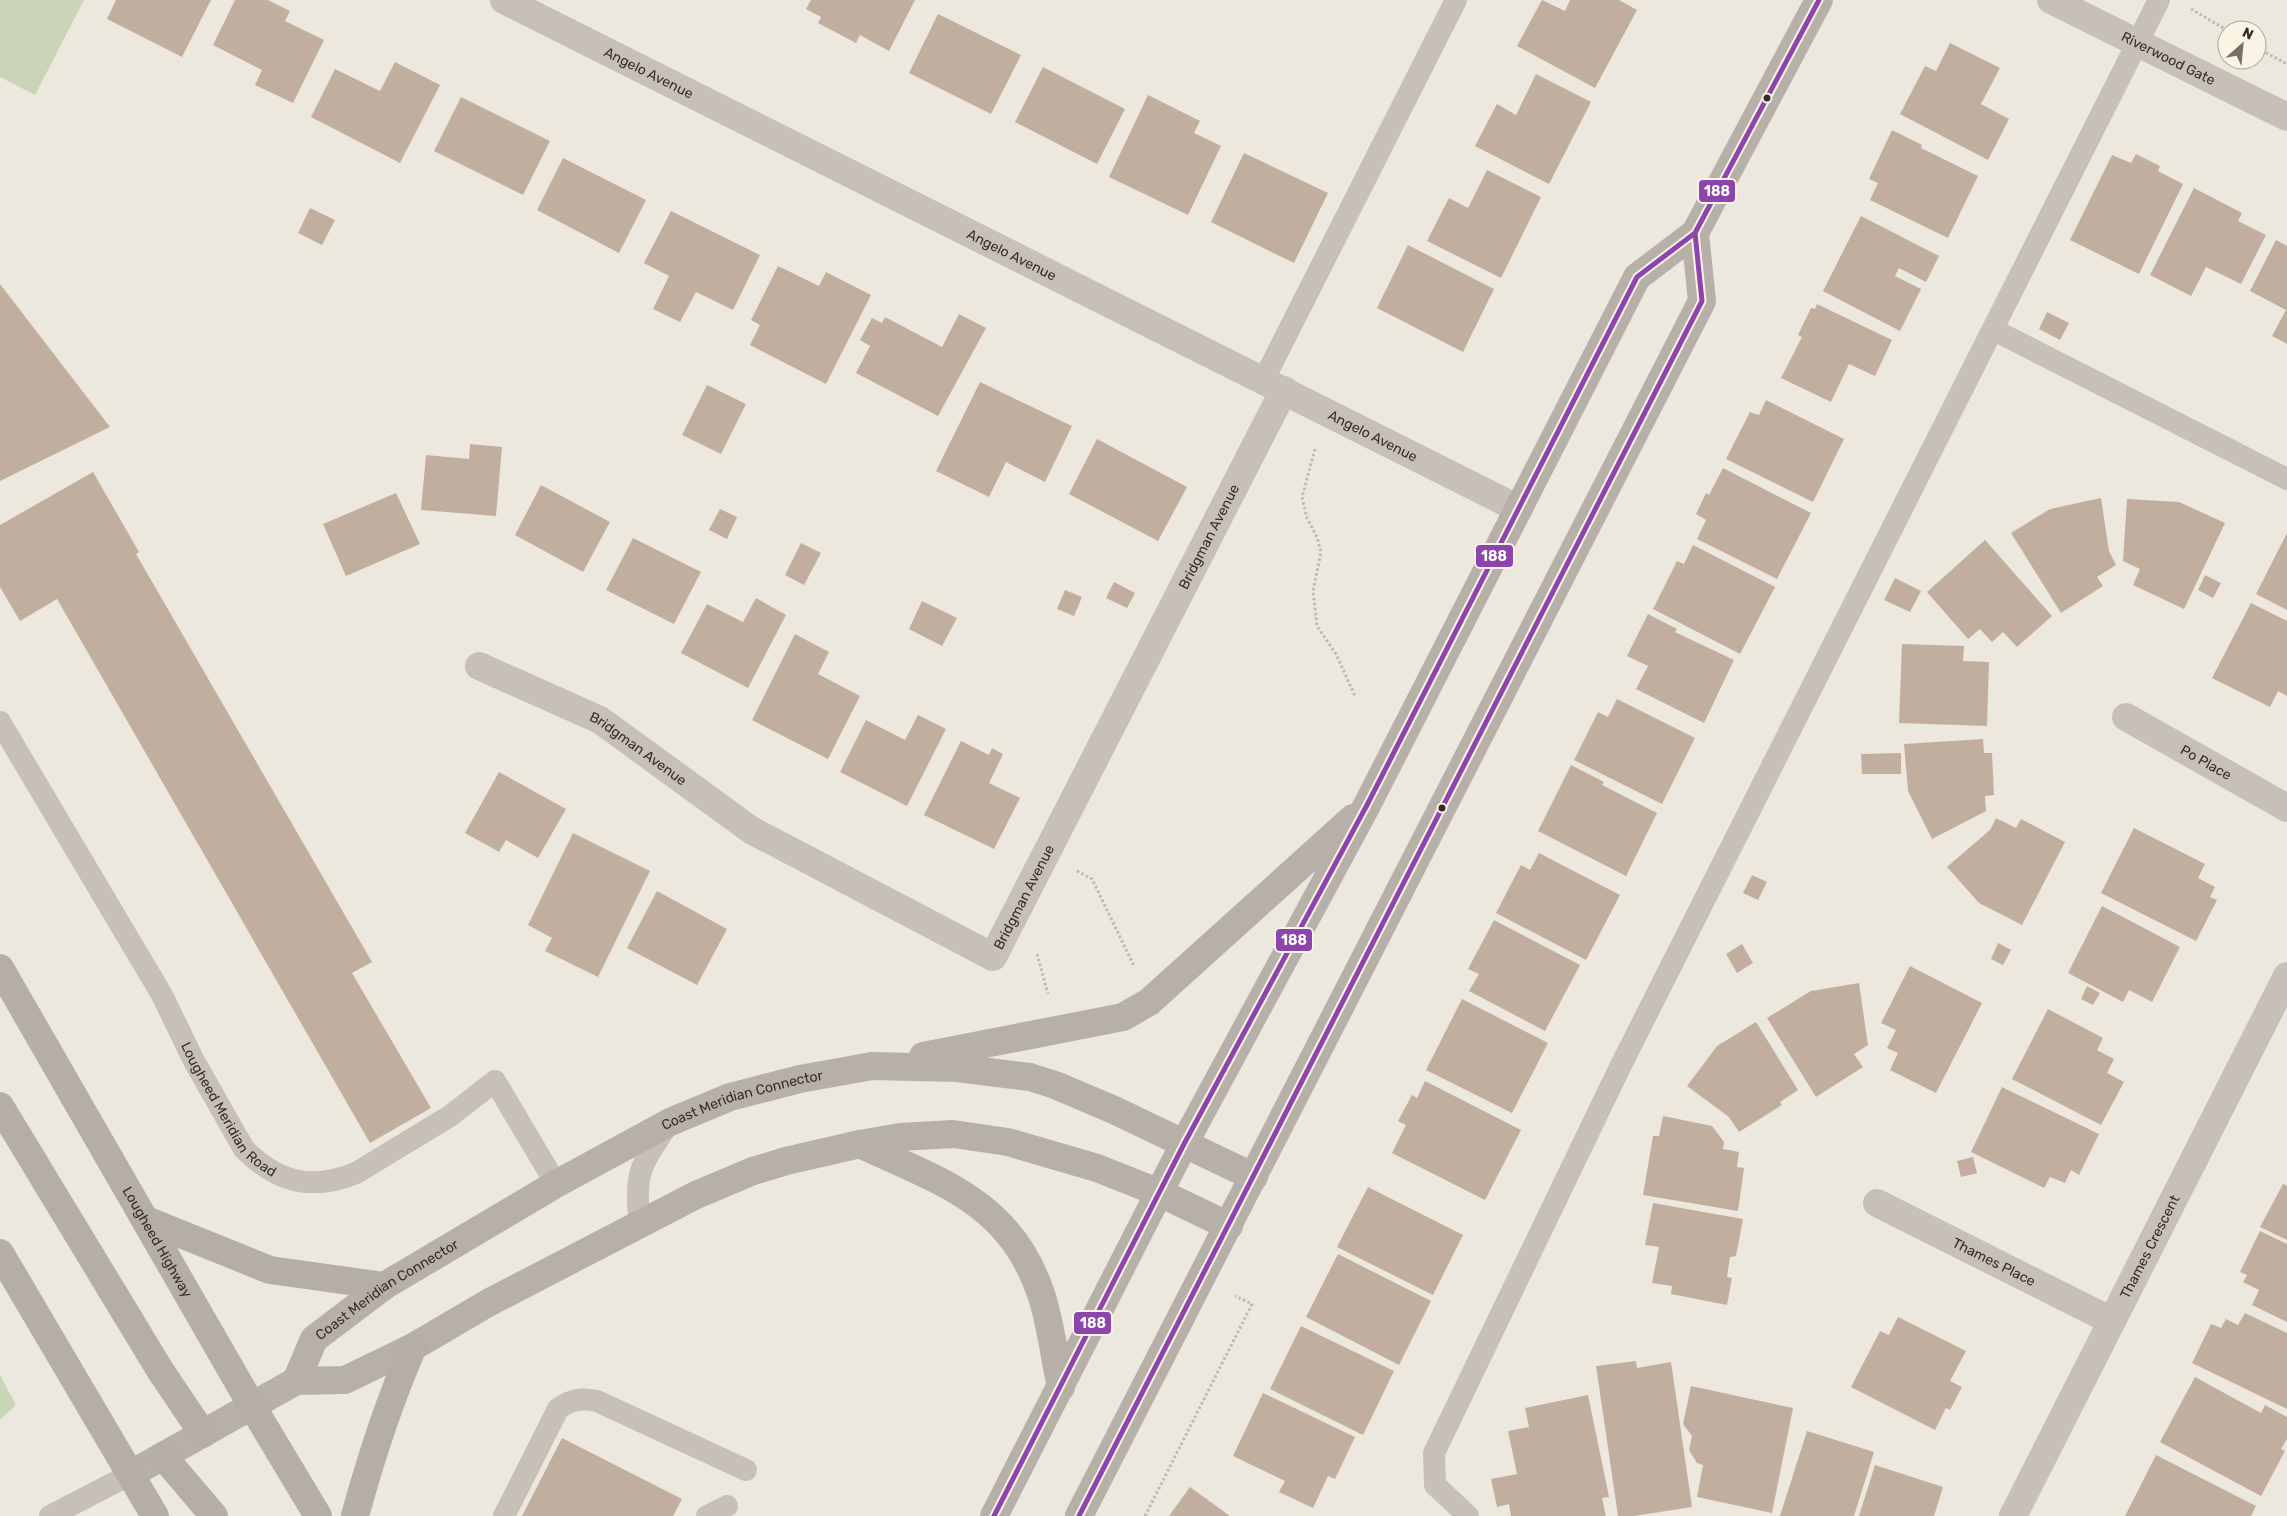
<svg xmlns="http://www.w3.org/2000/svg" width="2287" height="1516" font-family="Rubik,sans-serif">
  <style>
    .green { fill: #cad4b7 }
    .building { fill: #c2ae9f }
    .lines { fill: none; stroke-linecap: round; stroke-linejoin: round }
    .path { stroke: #bfb9b0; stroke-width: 3; stroke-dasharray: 2.5 2.5; stroke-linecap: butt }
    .service { stroke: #c6c0b7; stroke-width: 22 }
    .minor { stroke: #c6c0b7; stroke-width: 28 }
    .tertiary { stroke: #c6c0b7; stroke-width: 28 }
    .secondary { stroke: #b7b0a8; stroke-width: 28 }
    .primary { stroke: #b4aea7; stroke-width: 28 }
    .bus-1-casing { stroke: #faf4e5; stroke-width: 9 }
    .bus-1 { stroke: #8e44ad; stroke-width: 5 }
    .bus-dot { fill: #362e26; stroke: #faf4e5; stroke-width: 2 }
    .labels { text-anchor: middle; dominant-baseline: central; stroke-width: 4; stroke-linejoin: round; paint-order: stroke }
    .street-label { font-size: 14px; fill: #362e26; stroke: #faf4e5 }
    .line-badge { stroke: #faf4e5; stroke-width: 2 }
    .badge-label { font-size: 14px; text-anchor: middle; font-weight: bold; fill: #fff }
  </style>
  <rect width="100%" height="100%" fill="#ede8de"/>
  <!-- green -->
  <g class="green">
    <path d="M0,0H84L35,95L0,77Z"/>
    <path d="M0,1375L16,1405L0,1420Z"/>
  </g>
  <!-- building -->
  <g class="building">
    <path d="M116,0H211L182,57L107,19Z"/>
    <path d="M235,0H268L290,11L285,21L324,40L293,103L255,85L262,70L213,45Z"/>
    <path d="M811,0H915L889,51L860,35L856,43L818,23L821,17L806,9Z"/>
    <path d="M1542,0L1565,11L1570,0H1619L1637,10L1595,88L1517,46Z"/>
    <path d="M938,14L1021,55L991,114L909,73Z"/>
    <path d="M1950,43L2000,68L1981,104L2009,119L1988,160L1900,114L1925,66L1936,71Z"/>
    <path d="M395,62L440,85L400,163L311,117L335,69L380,91Z"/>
    <path d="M1043,67L1125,109L1097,164L1015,122Z"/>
    <path d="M1536,74L1591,102L1549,184L1475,146L1497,104L1516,115Z"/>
    <path d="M1148,95L1200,121L1194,133L1221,146L1188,215L1109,177Z"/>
    <path d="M461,97L550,141L523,195L434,151Z"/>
    <path d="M1892,130L1922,145L1921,148L1978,176L1948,238L1870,200L1878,183L1869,179Z"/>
    <path d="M1244,153L1328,193L1294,263L1211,222Z"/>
    <path d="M2136,154L2160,166L2158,171L2183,184L2139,274L2070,240L2112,155L2131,163Z"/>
    <path d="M563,158L646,200L619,253L537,210Z"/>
    <path d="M1487,170L1541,197L1501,278L1427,241L1449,198L1468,208Z"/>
    <path d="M2194,188L2242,213L2238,221L2266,235L2241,284L2206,267L2191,296L2150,275Z"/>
    <path d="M310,208L335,220L322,245L298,233Z"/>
    <path d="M671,211L760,255L733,310L696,292L680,322L653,309L669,276L644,263Z"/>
    <path d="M1861,216L1939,256L1926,282L1899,268L1895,276L1921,289L1900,331L1823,291Z"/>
    <path d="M2276,240L2287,246V344L2272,336L2286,310L2250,291Z"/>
    <path d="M1408,245L1494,289L1463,352L1377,308Z"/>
    <path d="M778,266L819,286L826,272L871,295L826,384L750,345L760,325L751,320Z"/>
    <path d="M0,284L110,427L0,481Z"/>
    <path d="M1817,304L1892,340L1875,376L1849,364L1831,402L1781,378L1802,337L1798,335L1811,308L1815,309Z"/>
    <path d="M2047,312L2069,323L2060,340L2039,329Z"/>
    <path d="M959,314L986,328L938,416L856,373L870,346L860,340L872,318L882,323L885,317L942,347Z"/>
    <path d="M980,382L1072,426L1045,482L1006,462L989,497L936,471Z"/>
    <path d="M707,385L746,404L721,454L682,435Z"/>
    <path d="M1766,400L1844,439L1813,502L1726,459L1750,412L1759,415Z"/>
    <path d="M1097,439L1187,487L1158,541L1069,494Z"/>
    <path d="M470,444L502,447L496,516L421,510L426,455L469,459Z"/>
    <path d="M1723,468L1811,513L1777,579L1697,539L1706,520L1696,514L1706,493L1709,495Z"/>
    <path d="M93,472L139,552L136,554L372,962L352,973L431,1108L370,1143L57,599L20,621L0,587V525Z"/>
    <path d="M541,485L610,522L583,572L515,535Z"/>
    <path d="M396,493L420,544L346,576L323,524Z"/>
    <path d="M2101,498L2109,551L2116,565L2097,577L2103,586L2061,613L2011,533L2050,509Z"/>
    <path d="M2127,499L2179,502L2225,523L2184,609L2133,585L2140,569L2123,561Z"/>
    <path d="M720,509L737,517L727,539L709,530Z"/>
    <path d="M2287,533V610L2256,594Z"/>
    <path d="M633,538L701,572L674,624L606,590Z"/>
    <path d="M1985,540L2052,616L2017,647L2003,632L1992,642L1980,629L1968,639L1927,592Z"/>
    <path d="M801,543L821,553L804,585L785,575Z"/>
    <path d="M1693,545L1775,587L1740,654L1653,609L1677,561L1684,564Z"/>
    <path d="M2205,575L2221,583L2213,598L2198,590Z"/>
    <path d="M1895,578L1921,591L1910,612L1884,600Z"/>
    <path d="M1114,582L1135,593L1127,608L1106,598Z"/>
    <path d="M1065,590L1082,597L1074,616L1057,609Z"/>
    <path d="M756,598L786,615L748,688L681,653L707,604L743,622Z"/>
    <path d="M922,601L957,618L942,646L909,629Z"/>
    <path d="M2251,603L2287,621V696L2278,691L2270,707L2212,678Z"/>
    <path d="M1648,614L1677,629L1675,632L1734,660L1704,723L1636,689L1648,666L1627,656Z"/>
    <path d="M795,634L829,652L818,674L860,696L828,759L752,720Z"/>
    <path d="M1902,644L1964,646L1963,661L1989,662L1987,726L1899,723Z"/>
    <path d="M1617,699L1695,738L1662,804L1574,760L1598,712L1608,717Z"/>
    <path d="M918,715L946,729L907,806L840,772L866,720L905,740Z"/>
    <path d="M1983,739L1984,753H1992L1994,795L1985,796L1986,811L1932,839L1908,791L1904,744Z"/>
    <path d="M961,741L989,755L992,748L1003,754L989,783L1020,798L994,849L924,815Z"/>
    <path d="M1901,753V774H1862L1861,754Z"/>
    <path d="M1571,765L1604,782L1602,785L1657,813L1626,876L1538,831Z"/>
    <path d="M499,772L566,809L538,858L506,840L499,852L465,833Z"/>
    <path d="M1996,818L2016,828L2021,819L2065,842L2022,925L1979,903L1947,867L1990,830Z"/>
    <path d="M2134,828L2205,864L2198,878L2215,887L2210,897L2217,900L2196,941L2101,893Z"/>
    <path d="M573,833L650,871L598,977L545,951L552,938L528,925Z"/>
    <path d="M1539,853L1620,895L1586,960L1496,913L1521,865L1530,870Z"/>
    <path d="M1752,875L1767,882L1758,900L1743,893Z"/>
    <path d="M657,891L727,929L697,985L627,948Z"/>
    <path d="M2102,906L2180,947L2152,1002L2129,990L2123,1002L2068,973Z"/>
    <path d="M1494,920L1580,965L1545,1031L1469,991L1479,974L1468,969Z"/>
    <path d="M1998,943L2011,950L2003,965L1991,959Z"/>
    <path d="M1742,944L1753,963L1737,973L1726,954Z"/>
    <path d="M1910,966L1982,1003L1936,1093L1890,1070L1898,1053L1887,1048L1896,1030L1881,1023Z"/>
    <path d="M1859,983L1868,1045L1854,1054L1863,1067L1816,1097L1767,1018L1811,991Z"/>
    <path d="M2087,986L2100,993L2093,1005L2081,999Z"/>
    <path d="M1462,999L1548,1043L1512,1113L1426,1070Z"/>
    <path d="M2048,1009L2103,1038L2097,1050L2114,1059L2107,1073L2124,1082L2101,1125L2012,1079Z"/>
    <path d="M1756,1022L1798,1090L1780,1102L1782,1105L1739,1132L1729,1117L1687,1086L1717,1046Z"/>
    <path d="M1425,1081L1521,1130L1485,1200L1392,1153L1406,1125L1398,1121L1412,1095L1417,1098Z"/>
    <path d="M2002,1087L2099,1134L2079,1175L2071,1170L2065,1183L2050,1177L2044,1188L1971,1152Z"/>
    <path d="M1663,1116L1712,1126L1724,1142L1723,1149L1739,1152L1737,1167L1744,1168L1738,1211L1643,1195L1653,1136H1659Z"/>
    <path d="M1973,1157L1977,1173L1961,1177L1957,1161Z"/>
    <path d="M2283,1184L2287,1186V1240L2260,1227Z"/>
    <path d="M1368,1187L1463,1235L1433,1295L1337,1247Z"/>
    <path d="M1653,1203L1743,1219L1736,1256L1730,1257L1727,1277L1732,1278L1727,1305L1671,1294L1672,1286L1652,1283L1659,1247L1645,1245Z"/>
    <path d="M2260,1231L2287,1244V1322L2252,1305L2259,1290L2243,1282L2247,1275L2240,1272Z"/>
    <path d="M1338,1254L1431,1301L1399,1365L1306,1317Z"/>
    <path d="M2245,1313L2287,1333V1409L2192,1363L2211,1324L2221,1328L2226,1319L2238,1325Z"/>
    <path d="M1898,1317L1966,1351L1950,1381L1962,1387L1950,1410L1946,1408L1935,1430L1851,1387L1880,1331L1889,1335Z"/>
    <path d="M1301,1326L1394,1371L1363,1435L1270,1389Z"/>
    <path d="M1636,1361L1637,1368L1671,1362L1692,1507L1634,1516H1618L1596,1366Z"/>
    <path d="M2195,1377L2261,1413L2265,1405L2287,1417V1439L2281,1449L2285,1451L2261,1496L2160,1442Z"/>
    <path d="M1691,1386L1793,1408L1772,1513L1697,1497L1703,1465L1697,1463L1689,1450L1692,1436L1683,1424Z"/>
    <path d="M1263,1393L1355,1437L1335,1479L1328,1476L1313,1508L1279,1492L1285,1481L1233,1456Z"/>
    <path d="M1588,1395L1609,1497L1602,1498L1606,1516H1511L1509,1504L1497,1507L1491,1479L1517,1474L1508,1431L1529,1427L1525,1408Z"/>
    <path d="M1807,1431L1874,1452L1854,1516H1780Z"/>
    <path d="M562,1438L682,1499L673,1516H522Z"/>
    <path d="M2156,1455L2256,1506L2251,1516H2125Z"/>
    <path d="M1875,1465L1943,1487L1934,1516H1859Z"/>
    <path d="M1190,1487L1230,1516H1169Z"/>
  </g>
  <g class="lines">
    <!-- path -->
    <g class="path">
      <path d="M2191,9L2227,30"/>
      <path d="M2257,48L2287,64"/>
      <path d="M1315,449L1302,497L1307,518L1317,537L1321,552L1313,591L1317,626L1336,654L1355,696"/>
      <path d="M1077,871L1092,879L1134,966"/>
      <path d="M1037,954L1048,994"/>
      <path d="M1145,1516L1252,1304L1235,1296"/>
    </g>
    <!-- service -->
    <g class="service">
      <path d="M1994,330L2287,479"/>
      <path d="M1263,381L1456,0"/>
      <path id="s1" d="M0,722L162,995L194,1061L244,1149C278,1183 312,1191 356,1173L450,1116L495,1081L556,1184"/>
      <path d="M640,1223C633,1172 642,1163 670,1122"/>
      <path d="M50,1516L131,1474"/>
      <path d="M504,1516L558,1409C572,1399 581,1398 597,1401L746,1470"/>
      <path d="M707,1516L727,1506"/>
      <path d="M1468,1516L1435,1485L1434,1453L1621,1065L2159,0"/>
    </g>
    <!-- minor -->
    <g class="minor">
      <path id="s2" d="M504,0L1519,509"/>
      <path id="s3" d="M479,666L600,720L751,830L993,957L1284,390"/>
      <path id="s4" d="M2126,717L2287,808"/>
      <path id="s5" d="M1877,1203L2112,1321"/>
      <path id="s6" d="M2013,1516L2287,976"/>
    </g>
    <!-- tertiary -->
    <path class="tertiary" id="s7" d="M2051,0L2287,117"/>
    <!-- secondary -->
    <g class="secondary">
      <path d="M923,1056L1123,1017L1149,1002L1353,818"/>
      <path d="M860,1144C940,1182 1010,1201 1041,1294C1051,1323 1054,1357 1061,1387"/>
      <path id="s8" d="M296,1381L314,1339L384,1286L556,1184L670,1122L730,1097L800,1079L872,1066L957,1068L1030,1077L1055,1085L1114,1110L1254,1177"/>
      <path d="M131,1474L296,1381L345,1380L413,1347L488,1303L696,1195L753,1171L786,1161L860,1144L900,1137L953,1134L1008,1142L1097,1168L1160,1193L1229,1226"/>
      <path d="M994,1516L1184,1144L1367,805L1637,277L1695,233L1819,0"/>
      <path d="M1079,1516L1702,301L1695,233"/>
    </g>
    <!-- primary -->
    <g class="primary">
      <path id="s9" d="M0,968L252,1406L318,1516"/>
      <path d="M0,1106L160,1370L203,1434"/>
      <path d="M146,1220L270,1270L384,1286"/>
      <path d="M0,1253L155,1516"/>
      <path d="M163,1456L214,1516"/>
      <path d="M355,1516C371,1457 389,1402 413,1347"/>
    </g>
    <defs>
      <g id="bus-1">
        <path d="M994,1516L1184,1144L1367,805L1637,277L1695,233L1819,0"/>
        <path d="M1079,1516L1702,301L1695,233"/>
      </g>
    </defs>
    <!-- bus-1 casing -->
    <use href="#bus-1" class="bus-1-casing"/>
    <!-- bus-1 -->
    <use href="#bus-1" class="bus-1"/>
  </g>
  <!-- markers -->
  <g class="bus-dot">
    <circle cx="1767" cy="98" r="4.5"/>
    <circle cx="1442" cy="808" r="4.5"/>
  </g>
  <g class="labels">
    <!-- street labels -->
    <g class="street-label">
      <text stroke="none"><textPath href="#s7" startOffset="131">Riverwood Gate</textPath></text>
      <text stroke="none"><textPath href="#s2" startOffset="162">Angelo Avenue</textPath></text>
      <text stroke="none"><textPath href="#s2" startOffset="568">Angelo Avenue</textPath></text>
      <text stroke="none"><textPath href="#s2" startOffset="972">Angelo Avenue</textPath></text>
      <text stroke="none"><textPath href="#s3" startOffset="1065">Bridgman Avenue</textPath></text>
      <text stroke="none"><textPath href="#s3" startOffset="180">Bridgman Avenue</textPath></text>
      <text stroke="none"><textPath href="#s4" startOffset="92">Po Place</textPath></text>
      <text stroke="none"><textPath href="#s3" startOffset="660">Bridgman Avenue</textPath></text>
      <text stroke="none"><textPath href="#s8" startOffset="539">Coast Meridian Connector</textPath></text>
      <text stroke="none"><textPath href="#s1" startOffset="451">Lougheed Meridian Road</textPath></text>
      <text stroke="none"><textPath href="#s9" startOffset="316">Lougheed Highway</textPath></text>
      <text stroke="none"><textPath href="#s6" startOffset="302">Thames Crescent</textPath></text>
      <text stroke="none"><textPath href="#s5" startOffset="131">Thames Place</textPath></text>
      <text stroke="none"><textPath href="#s8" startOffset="134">Coast Meridian Connector</textPath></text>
    </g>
  </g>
  <g class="line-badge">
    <rect x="1698" y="179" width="38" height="24" rx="5" fill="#8e44ad"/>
    <rect x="1475" y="544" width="39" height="24" rx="5" fill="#8e44ad"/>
    <rect x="1275" y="928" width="38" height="24" rx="5" fill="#8e44ad"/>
    <rect x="1073" y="1311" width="39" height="24" rx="5" fill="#8e44ad"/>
  </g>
  <g class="badge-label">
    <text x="1717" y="196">188</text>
    <text x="1494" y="561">188</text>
    <text x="1294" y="945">188</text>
    <text x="1093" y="1328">188</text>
  </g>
  <!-- north arrow -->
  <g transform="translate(2242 45) rotate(27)"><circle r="24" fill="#faf4e5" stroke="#aca599"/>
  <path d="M0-4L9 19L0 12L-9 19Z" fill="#766f66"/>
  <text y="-8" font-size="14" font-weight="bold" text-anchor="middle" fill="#362e26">N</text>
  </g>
</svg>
